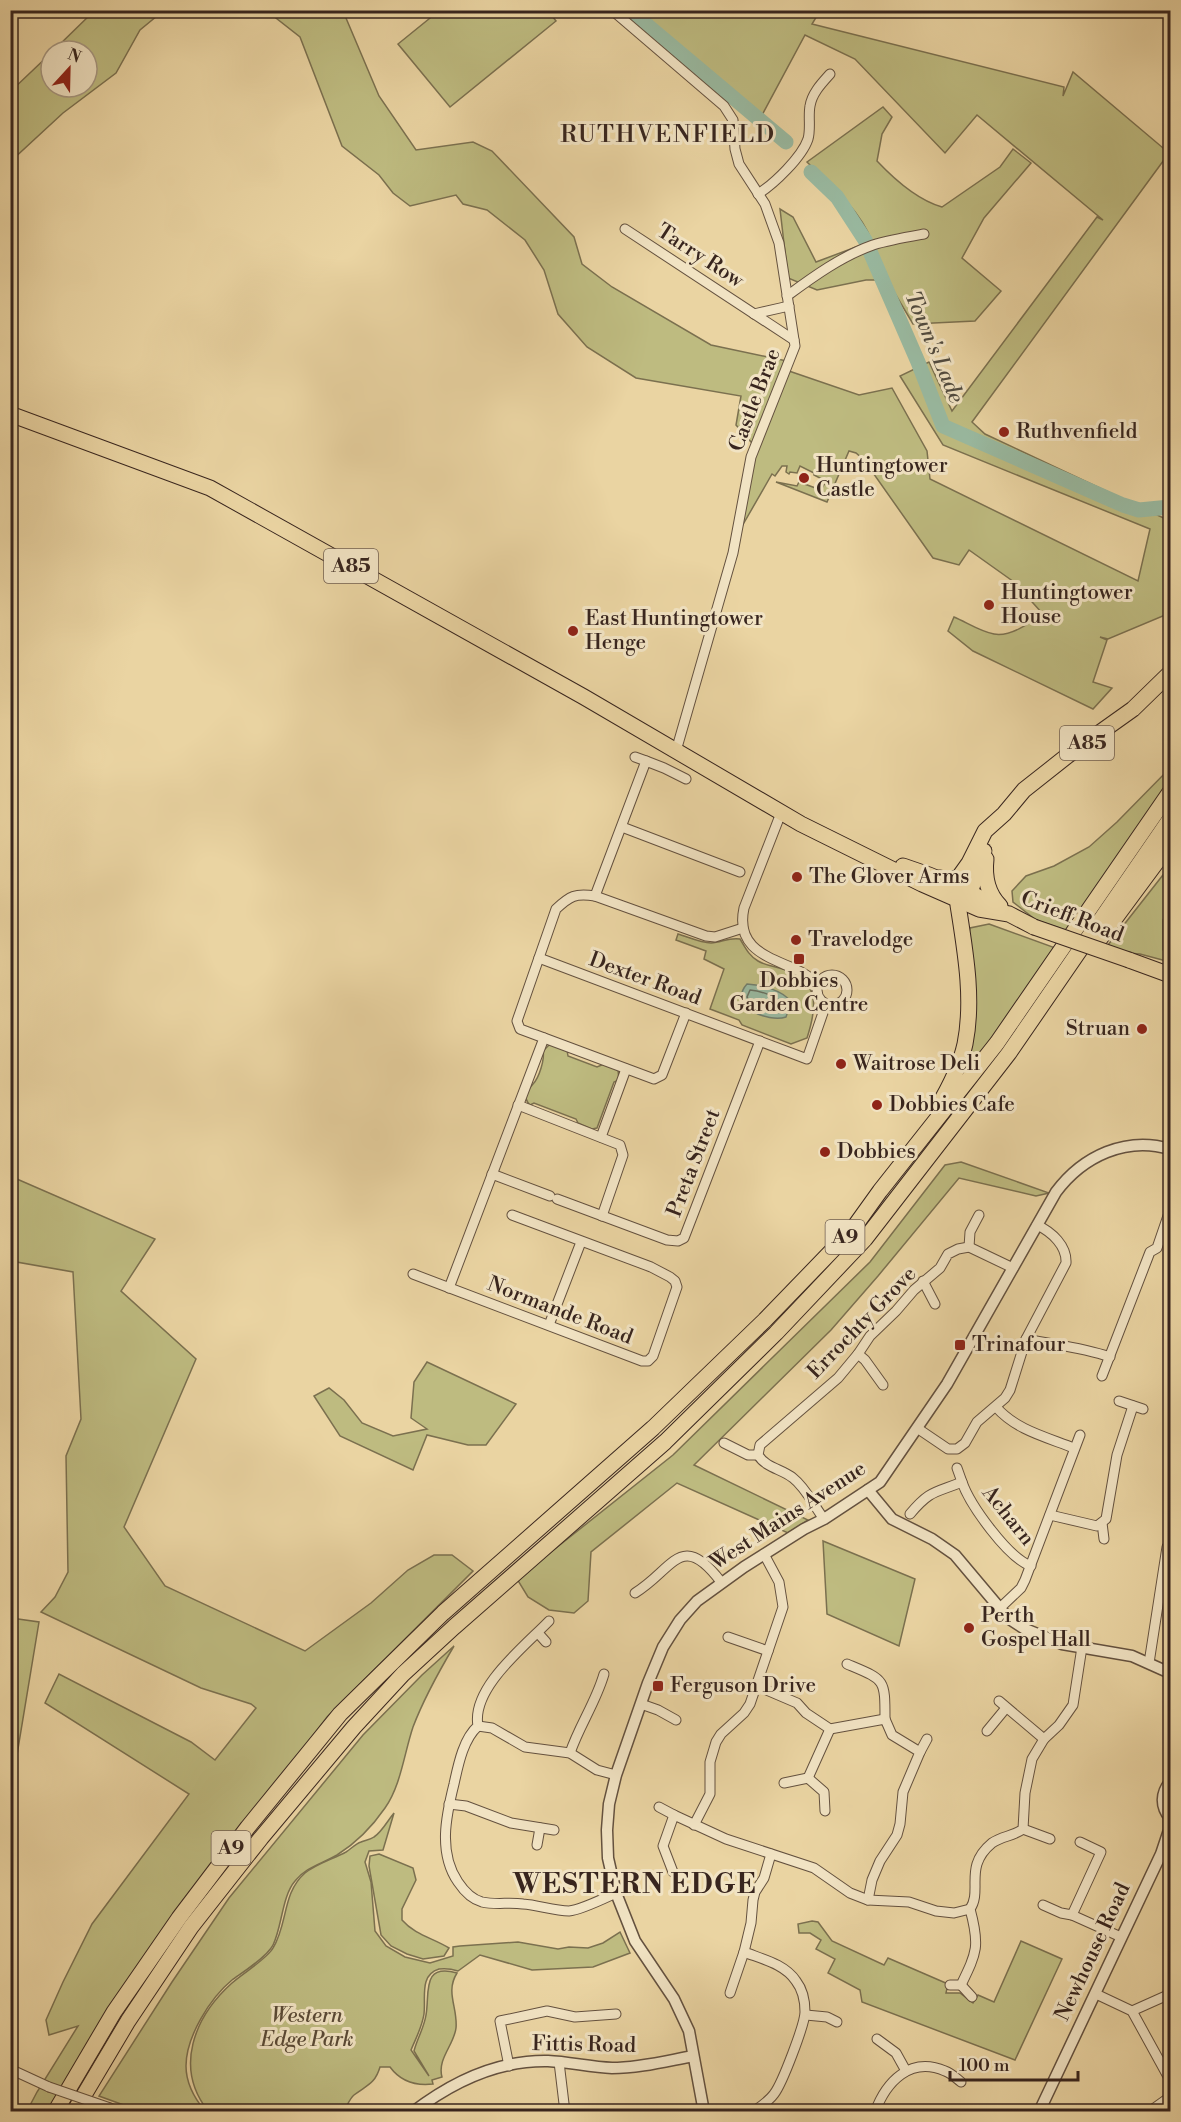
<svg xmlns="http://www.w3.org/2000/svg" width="1181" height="2122" font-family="'Libre Bodoni',serif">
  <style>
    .green { fill: #bebb80; stroke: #7b704f; stroke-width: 1.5 }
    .water { fill: #99b9a0; stroke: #727e6c; stroke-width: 1.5 }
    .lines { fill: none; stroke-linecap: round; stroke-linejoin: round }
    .shore { stroke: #686f5f; stroke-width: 1.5 }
    .river { stroke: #99b9a0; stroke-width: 15 }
    .minor-casing { stroke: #64513f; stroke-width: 11 }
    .tertiary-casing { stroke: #64513f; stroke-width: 13 }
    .trunk-casing { stroke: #38251e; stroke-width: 17 }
    .minor { stroke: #f1e3c3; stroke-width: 9 }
    .tertiary { stroke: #f1e3c3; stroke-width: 10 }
    .trunk { stroke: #ead4a2; stroke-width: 15 }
    .minor-bridge-casing { stroke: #64513f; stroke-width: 11; stroke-linecap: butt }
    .trunk-bridge-casing { stroke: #38251e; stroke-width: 17; stroke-linecap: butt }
    .minor-bridge { stroke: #f1e3c3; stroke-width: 9 }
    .trunk-bridge { stroke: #ead4a2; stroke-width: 15 }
    .poi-dot { fill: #8f2418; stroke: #f1e3c3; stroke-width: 2 }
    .labels { text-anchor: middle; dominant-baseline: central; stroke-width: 6; stroke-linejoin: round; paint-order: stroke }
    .shield { fill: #f1e3c3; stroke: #705e50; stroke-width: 1.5 }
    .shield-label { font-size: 20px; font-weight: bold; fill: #38251e }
    .street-label { font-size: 21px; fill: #38251e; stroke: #f1e3c3 }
    .poi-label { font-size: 21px; fill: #38251e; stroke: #f1e3c3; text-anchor: start }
    .park-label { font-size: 21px; font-style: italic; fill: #5a4a36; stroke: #f1e3c3 }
    .water-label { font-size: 22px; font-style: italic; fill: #504a3e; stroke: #f1e3c3 }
    .quarter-label { font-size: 24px; letter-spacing: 1.5px; fill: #38251e; stroke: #f1e3c3 }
    .district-label { font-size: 27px; font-weight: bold; letter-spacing: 1.5px; fill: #38251e; stroke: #f1e3c3 }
  </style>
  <rect width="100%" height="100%" fill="#ead4a2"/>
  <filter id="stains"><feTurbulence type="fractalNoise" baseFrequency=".00333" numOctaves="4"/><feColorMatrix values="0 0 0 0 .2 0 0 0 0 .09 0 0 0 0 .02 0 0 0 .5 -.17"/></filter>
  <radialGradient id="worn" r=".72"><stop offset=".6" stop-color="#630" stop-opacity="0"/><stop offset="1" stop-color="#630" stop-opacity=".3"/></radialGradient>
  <!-- green -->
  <g class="green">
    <path d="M440,10L548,11L556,21L450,107L398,44Z"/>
    <path d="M94,11H163L140,30L116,73L63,113L11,161V91L51,53V87H87V51H53Z"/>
    <path d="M267,11H343L379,96L416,150L473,142L492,151L574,237L582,264L612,287L711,345L787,361L752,443L736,425L741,396L636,378L587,347L558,314L544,270L525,240L487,210L463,204L456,195L410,206L393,193L379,175L342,146L300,37Z"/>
    <path d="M639,11H820L812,24L1064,87L1063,96L1073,72L1169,153L972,422L985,434L1170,521V613L1108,639L1100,637L1107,640L1093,682L1112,688L1093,709L973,651L948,631L954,617C966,622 981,632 994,634C1010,637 1031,623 1042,613L1014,582L969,550L959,565L933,558L864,460L856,453L849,451L827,502L776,482L797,486L799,482L821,490L826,481L814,475V473L800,466L797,473L790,472L789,474L786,472L787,466H782L775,476L772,474L741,528L754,455L786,370L859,395L892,388L927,451L930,479L1138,581L1150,529L943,445L900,376L929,362L952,411L1097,217L1103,220L977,115L945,153L855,59L805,35L761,117Z"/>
    <path d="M883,107L892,117L882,134L877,161C895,180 917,200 942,207L1000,167L1013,149L1031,163L984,218L962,258L1001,291L975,321L913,324L887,280H866L817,290L788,278L780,209L793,217L816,262L872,241C859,209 831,185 807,162Z"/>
    <path d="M1170,768V786L1071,932L1036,920L1013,902L1012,891L1026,876L1054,866L1089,847L1117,822Z"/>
    <path d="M1170,866V908L1163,920V950L1170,953V962L1140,954L1127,953L1108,945Z"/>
    <path d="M989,924L1061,950L956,1084L969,933L970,928Z"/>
    <path d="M678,934C688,937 701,943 711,943C722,942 730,937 740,939C745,947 749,956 758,961C768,967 782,967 793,973C821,987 815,1013 807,1038L791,1044L742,1025L739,1020L710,1009L724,969L704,959L706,951L676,940Z"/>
    <path d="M550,1044L567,1050L568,1056L597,1067L604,1064L618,1070L619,1080L614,1082L597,1128L592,1129L578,1123L576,1119L534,1103L530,1105C522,1097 527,1091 533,1084C539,1078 545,1059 543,1051Z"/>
    <path d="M961,1162L1049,1193L1036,1196L959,1178L878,1276L831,1330L694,1465L808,1520L788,1533L677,1483L591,1552L588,1601L574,1613L549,1610L528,1597L517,1579L673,1455L870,1262L945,1165Z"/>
    <path d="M10,1176L155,1239L121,1291L196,1359L124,1527L165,1586L305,1651L371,1603L408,1570L434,1555H452L473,1571L327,1717L201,1883L51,2112L27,2111L37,2092L78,2026L49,2035L46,2020L63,1982L92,1924L189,1794L45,1703L59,1674L191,1742L215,1760L256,1708L251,1704L201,1688L41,1612L55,1597L68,1572L66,1456L81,1419L73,1272L11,1261Z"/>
    <path d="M427,1362L516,1404L486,1445H468L427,1435L413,1470L340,1436L314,1396L329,1388L344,1400L362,1423L393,1436L427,1429L411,1418L414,1382Z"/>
    <path d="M823,1541L915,1579L899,1646L827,1614Z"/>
    <path d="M11,1618L39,1622L11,1791L10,1618Z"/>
    <path d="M454,1646C438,1673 424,1698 413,1727C404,1754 401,1785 385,1808C372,1827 356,1843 337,1855C322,1864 306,1867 295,1881C282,1896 282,1927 273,1945C267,1957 243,1972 232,1980C210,1998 186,2037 186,2066C186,2083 195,2099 205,2111H140L99,2096L172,1982L229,1898L363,1735L422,1675Z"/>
    <path d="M394,1813L383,1850L369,1851L365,1862L371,1882L375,1931L386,1946L405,1957L430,1963L453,1956V1947L460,1946L518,1942L558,1949L569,1947L588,1948L603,1943L620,1932L630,1953L593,1967L532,1970L480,1955L458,1971C452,1969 446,1968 439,1969C419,1975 426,1998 424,2014C422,2027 416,2038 411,2050L429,2076L414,2051C417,2039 424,2028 426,2015C430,1993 421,1963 457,1973C445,1992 458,2008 456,2028C454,2045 437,2059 442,2077L432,2080L433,2084C416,2086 401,2082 390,2067H380C375,2084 367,2085 354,2095C350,2098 347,2106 344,2111H208C174,2068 194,2017 232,1983C243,1973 267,1959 273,1948C288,1924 282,1893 305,1873C316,1864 333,1859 346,1852C351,1849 355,1844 361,1842C365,1840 370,1840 374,1837C382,1832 388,1820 394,1813Z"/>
    <path d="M379,1854L413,1868L416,1880L402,1909V1920C415,1935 433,1938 449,1948L444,1956L423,1959L407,1954L391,1946L381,1935L369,1866L370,1856Z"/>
    <path d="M812,1921L818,1922L832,1941L884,1965L888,1958L948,1984L946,1993H960L973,2003L978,1995L994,2002L1021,1941L1062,1959L1015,2060L862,2002L860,1990L828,1973L835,1959L816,1949L821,1940L810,1933H799L798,1924Z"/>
  </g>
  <!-- water -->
  <path class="water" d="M747,984C761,985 783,990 791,1002L786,1017C768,1023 727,1006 747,984Z"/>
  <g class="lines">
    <!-- shore -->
    <path class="shore" d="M750,990C762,991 777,997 784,1004L782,1012C771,1015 751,1007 747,997Z"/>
    <!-- river -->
    <g class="river">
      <path d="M629,10L786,142"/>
      <path d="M811,172L837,197L865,240L918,362L943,426L1123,505L1139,510L1170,507"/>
    </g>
    <defs>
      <g id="minor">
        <path d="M612,10L724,106L733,120L735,149L739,164L765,204L779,243L795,346L751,457L733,553L676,751"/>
        <path d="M758,194C774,184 802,157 808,139C811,129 808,116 810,106C812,93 822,83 830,74"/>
        <path d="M625,229L794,340"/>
        <path d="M787,296C814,276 842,256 873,245C889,240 907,237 924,234"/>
        <path d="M754,314L789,306"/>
        <path d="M635,757L646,761"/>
        <path d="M781,813L744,908C735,950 770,957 799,971C806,974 812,979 818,984"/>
        <path d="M622,827L740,872"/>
        <path d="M595,896L646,761L664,768L686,779"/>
        <path d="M539,958L807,1059L826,1004"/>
        <circle cx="832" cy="990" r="15"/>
        <path d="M686,1013L662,1075L654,1079L520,1029L517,1021L556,909C570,896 575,893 595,896L706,936L715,937L743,928"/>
        <path d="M518,1105L620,1145L623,1155L602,1216"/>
        <path d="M601,1137L626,1069"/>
        <path d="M492,1174L550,1196"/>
        <path d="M557,1199L667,1240L678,1241L684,1238L760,1041"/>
        <path d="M969,1247L970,1232L979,1215"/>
        <path d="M413,1274L642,1361H648L653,1356L677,1287L675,1281L670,1277L651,1267L512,1215"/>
        <path d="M923,1281L935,1304"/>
        <path d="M449,1288L544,1038"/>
        <path d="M549,1325L581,1242"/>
        <path d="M1026,1339C1055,1345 1081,1347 1110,1357"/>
        <path d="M858,1354L865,1360L883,1385"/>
        <path d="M1102,1376L1150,1252L1157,1248L1170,1210"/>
        <path d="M1119,1401L1143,1409"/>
        <path d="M996,1407C1016,1430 1046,1437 1074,1448"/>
        <path d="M917,1428L948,1449H957L965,1443L977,1422L1005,1398L1010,1390L1026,1339L1066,1263C1067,1246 1052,1232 1037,1225"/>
        <path d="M724,1443L748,1455H758"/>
        <path d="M957,1468L962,1482"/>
        <path d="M910,1514C930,1490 935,1493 962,1482C970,1505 1008,1558 1031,1566"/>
        <path d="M1050,1515L1097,1526L1106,1519L1117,1455L1133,1406"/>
        <path d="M824,1519C814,1506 806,1488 793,1478C782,1469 766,1468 758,1455L760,1445L838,1378L858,1354L870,1336L896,1311L914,1290L940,1268L948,1254L958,1249L969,1247L1013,1268"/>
        <path d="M1102,1523L1104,1539"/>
        <path d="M635,1593C673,1570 681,1529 721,1582"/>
        <path d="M999,1607L1002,1606L1021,1588L1025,1580L1080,1435"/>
        <path d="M549,1621C525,1646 471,1688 478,1726C463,1739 458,1766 454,1784C446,1816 438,1853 458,1882C464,1891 471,1899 482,1902C495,1905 510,1902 523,1904C538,1905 554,1911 569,1911C581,1910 605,1898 616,1893"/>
        <path d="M538,1633L546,1642"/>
        <path d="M728,1637L768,1651"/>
        <path d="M1149,1663L1167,1547"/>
        <path d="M847,1664C885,1680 885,1678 885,1719"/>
        <path d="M757,1686L797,1703L806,1713L830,1729L885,1719L892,1735L920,1752L903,1792L900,1824L897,1835L880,1861L872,1880L868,1900"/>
        <path d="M999,1701L1044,1739"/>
        <path d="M641,1704L658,1710L676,1720"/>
        <path d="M478,1726L492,1728L525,1747L570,1753L597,1770L616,1775"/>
        <path d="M987,1731L1006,1708"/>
        <path d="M920,1752L927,1739"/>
        <path d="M570,1753C579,1726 596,1702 604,1674"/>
        <path d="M808,1778L830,1729"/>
        <path d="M784,1783L808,1778L824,1792L825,1811"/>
        <path d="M449,1804L466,1806L511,1823L554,1830"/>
        <path d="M659,1807L674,1815"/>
        <path d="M694,1825L710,1794V1762L716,1742L721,1734L744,1713L750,1704L783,1607L779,1582L764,1554"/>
        <path d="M1023,1829L1050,1839"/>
        <path d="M537,1845L540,1828"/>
        <path d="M673,1872L663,1846L674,1815L726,1839L814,1868L850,1893L868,1900L909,1902L936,1911L954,1913L970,1909"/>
        <path d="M1043,1905L1061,1913L1072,1915L1121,1937"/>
        <path d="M1072,1915L1101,1852L1080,1842"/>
        <path d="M950,1985H961C977,1952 980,1946 970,1909C983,1890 963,1867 992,1843C1002,1836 1014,1836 1023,1829L1025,1793L1032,1759L1044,1739L1059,1725L1073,1705L1082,1647"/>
        <path d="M961,1985L972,1997"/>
        <path d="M730,1993L744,1952"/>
        <path d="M1096,1994L1132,2011L1170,2080"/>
        <path d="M1132,2011L1170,1994"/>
        <path d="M806,2015L827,2017L837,2022"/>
        <path d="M877,2039L896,2053L906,2071"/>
        <path d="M559,2062L565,2112"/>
        <path d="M509,2066L500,2021L547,2011L575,2017L616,2014"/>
        <path d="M10,2069L49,2087"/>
        <path d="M110,2108L120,2112"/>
        <path d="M753,2112C760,2107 769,2101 774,2094C782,2084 805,2024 805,2012C805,2001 803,1990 796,1981C785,1964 762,1959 744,1952L751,1923L753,1900L755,1892L764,1878L771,1854"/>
        <path d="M875,2112C886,2082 910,2056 945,2071C951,2073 956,2078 961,2082"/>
        <path d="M1149,2112L1170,2097"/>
      </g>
      <g id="tertiary">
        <path d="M868,1490L892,1519L932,1539L955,1555L1008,1618L1025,1629L1062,1644L1132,1656L1170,1673"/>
        <path d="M1170,1782C1161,1793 1160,1806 1170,1818"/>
        <path d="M413,2112C452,2082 498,2060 548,2061C569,2062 590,2067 612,2068C639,2068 666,2061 693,2056"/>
        <path d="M704,2112L689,2031L674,1999L635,1941L616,1893L608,1858L607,1830L609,1804L616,1775L648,1683L663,1647L680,1620L697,1601L744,1567L804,1529L824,1519L880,1482L947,1384L1056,1192C1083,1156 1126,1136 1170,1149"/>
        <path d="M1039,2112L1161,1854L1169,1830V1816"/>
      </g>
      <g id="trunk">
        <path d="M10,414L210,488L584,697L801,824L922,884L979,909L1009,914L1034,927"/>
        <path d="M986,859C984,877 987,893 1000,906"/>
        <path d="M903,866C938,877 970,891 1001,910"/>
        <path d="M940,878L950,880L959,877L969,863L985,831L1004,814L1024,790L1067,756L1133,709L1170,673"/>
        <path d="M968,899L984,851"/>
        <path d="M1099,940L1170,844"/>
        <path d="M1129,960L1170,975"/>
        <path d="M937,1108C949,1088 960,1067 965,1044C974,999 965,950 958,905L960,893"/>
        <path d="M55,2112L114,2012L179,1918L248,1827L340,1714L443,1613L653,1428L765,1320L852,1230L880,1191L997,1043L1170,792"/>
        <path d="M74,2112L128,2021L191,1927L261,1838L354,1727L403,1674L454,1627L665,1442L776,1333L865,1239L1009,1053L1170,819"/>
      </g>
    </defs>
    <!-- minor casing -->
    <use href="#minor" class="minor-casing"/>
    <!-- tertiary casing -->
    <use href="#tertiary" class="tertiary-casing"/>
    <!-- trunk casing -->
    <use href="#trunk" class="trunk-casing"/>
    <!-- minor -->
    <use href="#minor" class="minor"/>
    <!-- tertiary -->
    <use href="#tertiary" class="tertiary"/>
    <!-- trunk -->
    <use href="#trunk" class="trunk"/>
    <defs>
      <path id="minor-bridge" d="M49,2087L110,2108"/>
      <path id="trunk-bridge" d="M1034,927L1129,960"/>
    </defs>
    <!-- minor-bridge casing -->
    <use href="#minor-bridge" class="minor-bridge-casing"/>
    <!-- trunk-bridge casing -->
    <use href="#trunk-bridge" class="trunk-bridge-casing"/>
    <!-- minor-bridge -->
    <use href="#minor-bridge" class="minor-bridge"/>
    <!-- trunk-bridge -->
    <use href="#trunk-bridge" class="trunk-bridge"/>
  </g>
  <!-- markers -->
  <g class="poi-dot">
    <circle cx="1004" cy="432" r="6"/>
    <circle cx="804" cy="478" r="6"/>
    <circle cx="989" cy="605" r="6"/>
    <circle cx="573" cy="631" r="6"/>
    <circle cx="797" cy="877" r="6"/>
    <circle cx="796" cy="940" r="6"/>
    <rect x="793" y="953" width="12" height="12" rx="3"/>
    <circle cx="1142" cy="1029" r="6"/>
    <circle cx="841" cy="1064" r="6"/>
    <circle cx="877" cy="1105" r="6"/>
    <circle cx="825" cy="1152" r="6"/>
    <rect x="954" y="1339" width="12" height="12" rx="3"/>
    <circle cx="969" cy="1628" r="6"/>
    <rect x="652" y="1680" width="12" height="12" rx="3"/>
  </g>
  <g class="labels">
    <!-- shield labels -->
    <g class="shield">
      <rect x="324" y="549" width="54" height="34" rx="4.5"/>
      <rect x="1060" y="726" width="54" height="34" rx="4.5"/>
      <rect x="825.5" y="1220" width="39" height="34" rx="4.5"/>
      <rect x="211.5" y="1831" width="39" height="34" rx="4.5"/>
    </g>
    <g class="shield-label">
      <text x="351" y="566">A85</text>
      <text x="1087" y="743">A85</text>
      <text x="845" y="1237">A9</text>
      <text x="231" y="1848">A9</text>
    </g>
    <!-- street labels -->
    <g class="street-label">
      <text transform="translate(700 256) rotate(33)">Tarry Row</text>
      <text transform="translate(755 400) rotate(-69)">Castle Brae</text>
      <text transform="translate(1072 917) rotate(21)">Crieff Road</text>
      <text transform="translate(645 979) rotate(20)">Dexter Road</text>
      <text transform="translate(694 1163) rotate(-69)">Preta Street</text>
      <text transform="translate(560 1311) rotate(21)">Normande Road</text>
      <text transform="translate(862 1323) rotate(-46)">Errochty Grove</text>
      <text transform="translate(788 1516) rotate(-33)">West Mains Avenue</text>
      <text transform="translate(1008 1516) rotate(51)">Acharn</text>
      <text transform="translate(1093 1952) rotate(-65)">Newhouse Road</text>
      <text transform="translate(584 2045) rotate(1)">Fittis Road</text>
    </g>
    <!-- poi labels -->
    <g class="poi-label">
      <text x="1016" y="432">Ruthvenfield</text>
      <text x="816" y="466">Huntingtower<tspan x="816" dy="24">Castle</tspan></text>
      <text x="1001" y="593">Huntingtower<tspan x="1001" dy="24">House</tspan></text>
      <text x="585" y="619">East Huntingtower<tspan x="585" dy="24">Henge</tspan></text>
      <text x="809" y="877">The Glover Arms</text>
      <text x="808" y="940">Travelodge</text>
      <text x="799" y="981" text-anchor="middle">Dobbies<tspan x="799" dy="24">Garden Centre</tspan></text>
      <text x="1130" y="1029" text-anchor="end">Struan</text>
      <text x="853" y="1064">Waitrose Deli</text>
      <text x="889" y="1105">Dobbies Cafe</text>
      <text x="837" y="1152">Dobbies</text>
      <text x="972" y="1345">Trinafour</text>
      <text x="981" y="1616">Perth<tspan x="981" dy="24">Gospel Hall</tspan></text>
      <text x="670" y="1686">Ferguson Drive</text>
    </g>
    <!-- park labels -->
    <g class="park-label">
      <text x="307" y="2016">Western<tspan x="307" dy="24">Edge Park</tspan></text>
    </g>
    <!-- water labels -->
    <g class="water-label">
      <text transform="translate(934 347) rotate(67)">Town's Lade</text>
    </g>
    <!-- quarter labels -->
    <g class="quarter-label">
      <text x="668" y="135">RUTHVENFIELD</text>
    </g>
    <!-- district labels -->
    <g class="district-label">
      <text x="635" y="1885">WESTERN EDGE</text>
    </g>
  </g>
  <!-- margin -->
  <rect width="1181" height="2122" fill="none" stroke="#ead4a2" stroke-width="36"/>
  <rect x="12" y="12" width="1157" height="2098" fill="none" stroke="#38251e" stroke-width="3"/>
  <rect x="18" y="18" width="1145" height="2086" fill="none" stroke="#38251e" stroke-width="1.5"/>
  <!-- north arrow -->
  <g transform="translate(69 69) rotate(22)"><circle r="28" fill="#f1e3c3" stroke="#a79781" stroke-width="1.5"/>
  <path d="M0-4.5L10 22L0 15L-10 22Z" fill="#8f2418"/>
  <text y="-9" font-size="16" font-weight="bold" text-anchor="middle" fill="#38251e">N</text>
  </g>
  <!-- scale -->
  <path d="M950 2071v9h128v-9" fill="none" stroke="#38251e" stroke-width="3"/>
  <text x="959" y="2071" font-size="18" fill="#38251e" stroke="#f1e3c3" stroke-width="4.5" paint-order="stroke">100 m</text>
  <rect width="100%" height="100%" filter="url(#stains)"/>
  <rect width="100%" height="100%" fill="url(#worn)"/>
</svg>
